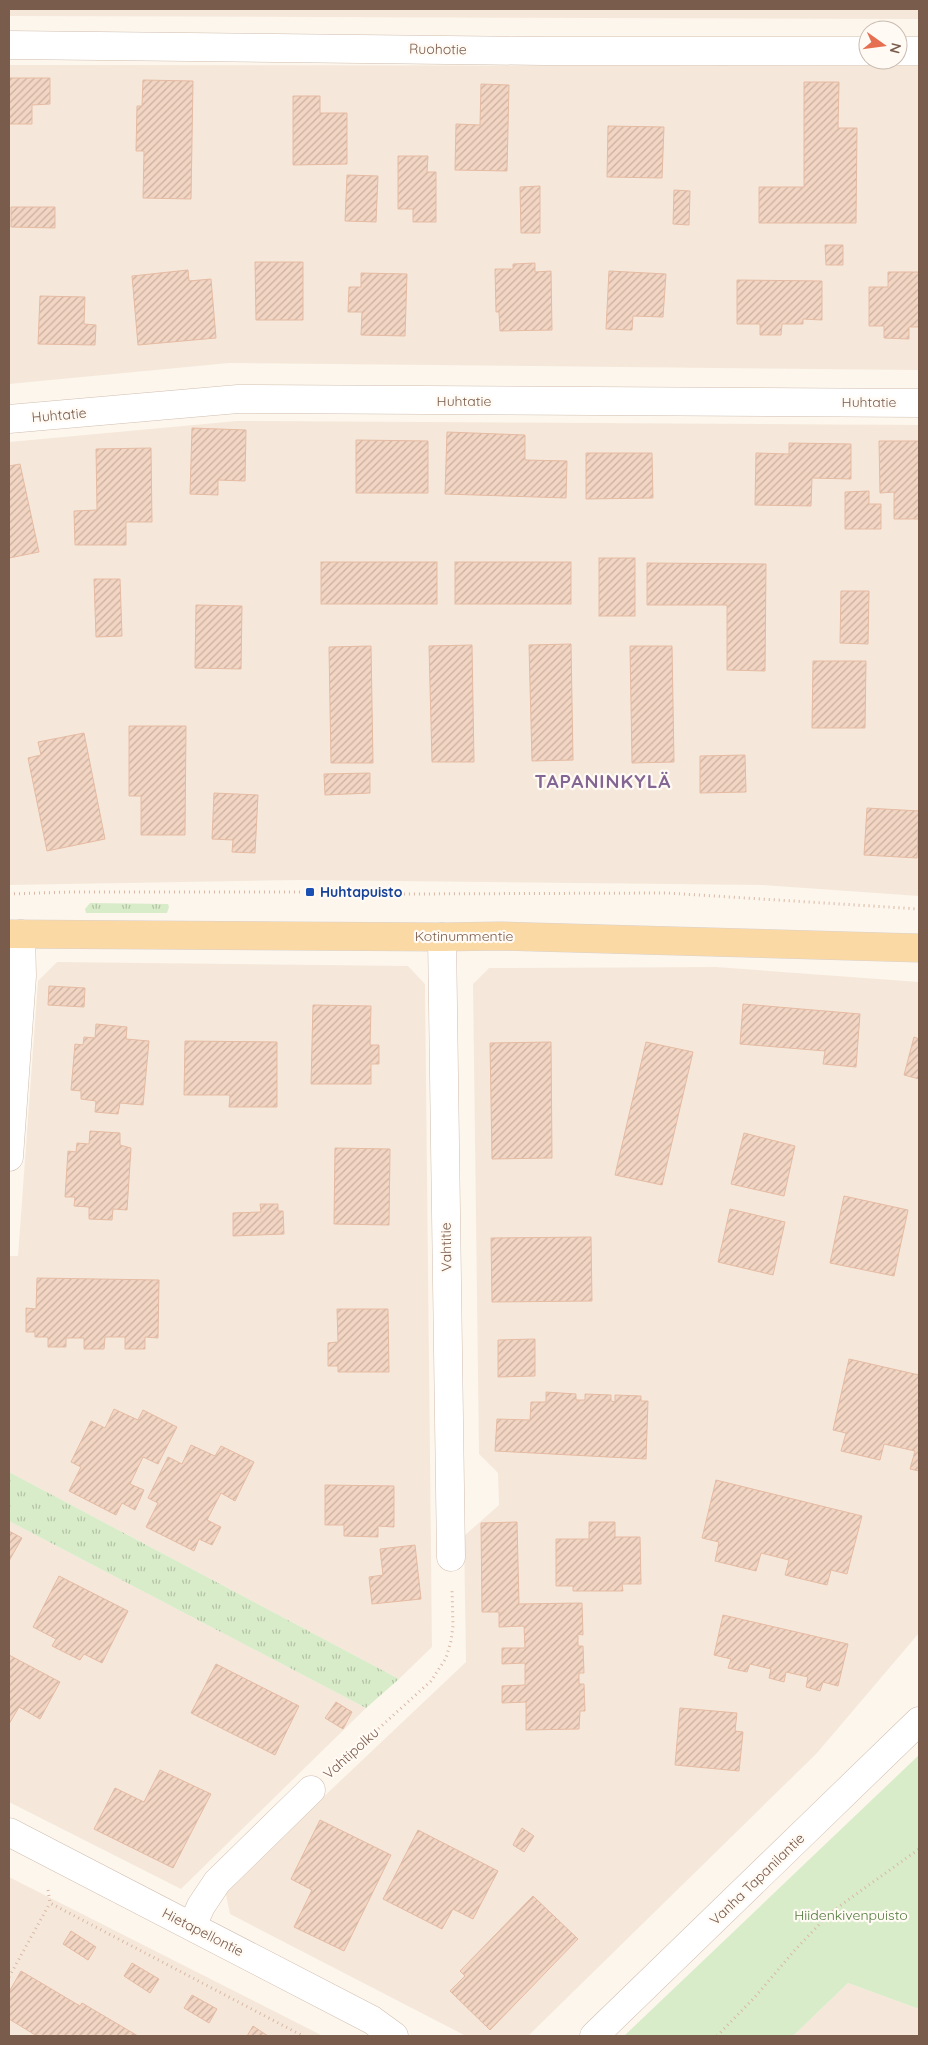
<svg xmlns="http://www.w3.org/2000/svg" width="928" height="2045" font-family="Quicksand,sans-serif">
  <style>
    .residential { fill: #f5e8da }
    .grass { fill: url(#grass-tufts) }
    .green { fill: #d8ecc9 }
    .building { fill: url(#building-hatch); stroke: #e6bba3 }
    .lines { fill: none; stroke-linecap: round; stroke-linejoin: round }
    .minor-casing { stroke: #d1beb0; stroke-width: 29 }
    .major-casing { stroke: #dad1cd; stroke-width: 29 }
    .path { stroke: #d9b8a5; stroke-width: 3; stroke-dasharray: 1 4; stroke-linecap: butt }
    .minor { stroke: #fff; stroke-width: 28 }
    .major { stroke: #fbd9a5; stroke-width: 28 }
    .transit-dot { fill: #1a4fb4; stroke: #fffaf3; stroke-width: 2 }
    .labels { text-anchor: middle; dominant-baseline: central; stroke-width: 4.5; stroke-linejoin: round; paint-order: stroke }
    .street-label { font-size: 14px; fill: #7a5c4d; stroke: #fffaf3 }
    .transit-label { font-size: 14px; font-weight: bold; fill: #164399; stroke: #fffaf3; text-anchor: start }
    .park-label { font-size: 14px; fill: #537a41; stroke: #fffaf3 }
    .district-label { font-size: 19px; font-weight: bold; letter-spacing: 1px; fill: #846695; stroke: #fffaf3 }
  </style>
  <defs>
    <pattern id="grass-tufts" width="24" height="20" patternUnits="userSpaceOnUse" patternTransform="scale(1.25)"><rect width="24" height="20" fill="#d8ecc9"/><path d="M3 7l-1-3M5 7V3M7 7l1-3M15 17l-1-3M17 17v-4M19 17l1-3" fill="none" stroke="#b4c2a5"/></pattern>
    <pattern id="building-hatch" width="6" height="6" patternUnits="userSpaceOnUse" patternTransform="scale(1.25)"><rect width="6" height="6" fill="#f3d5c3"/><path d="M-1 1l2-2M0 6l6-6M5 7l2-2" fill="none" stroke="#cab0a1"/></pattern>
  </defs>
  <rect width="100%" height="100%" fill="#fdf6ec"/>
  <!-- residential -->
  <g class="residential">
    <path d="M9,9H919V19L9,16Z"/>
    <path d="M9,65L919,66V370L229,363L9,384Z"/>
    <path d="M237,421L919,425V896L762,885L300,880L9,885V442Z"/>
    <path d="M57,962L408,966L425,984L432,1647L399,1679L9,1472V1256H18L38,981Z"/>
    <path d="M716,967L919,982V1633L817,1753L528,2036H466L230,1914L225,1890L466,1662L464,1536L499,1505L498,1473L479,1454L473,984L489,968Z"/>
    <path d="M9,1521L366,1708L181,1889L9,1802Z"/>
    <path d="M9,1877L323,2036H9Z"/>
    <path d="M848,1983L919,2009V2036H793Z"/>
  </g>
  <!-- grass -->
  <g class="grass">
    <path d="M90,903L168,904L169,907L167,913H86L85,909Z"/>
    <path d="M9,1472L399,1679L366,1708L9,1521Z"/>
  </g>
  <!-- green -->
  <path class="green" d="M919,1755V2009L848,1983L793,2036H624Z"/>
  <!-- building -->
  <g class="building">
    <path d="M9,78H50V104L32,105V124H9Z"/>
    <path d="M143,80L193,81L191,199L143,198L144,151H136L137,106H142Z"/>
    <path d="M804,82H839L838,128H857L856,223H759V187H804Z"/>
    <path d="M481,84L509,85L507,171L455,170L456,124L480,125Z"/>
    <path d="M293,96H320V113H347V164L293,165Z"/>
    <path d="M608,126L664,127L662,178L607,177Z"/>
    <path d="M398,156H428L427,172H436V222H413V209H398Z"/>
    <path d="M347,175L378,176L376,222L345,221Z"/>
    <path d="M540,186V233H521L520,187Z"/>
    <path d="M674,190L690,191L689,225L673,224Z"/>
    <path d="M11,207H55V228L11,227Z"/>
    <path d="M825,245H843V265H826Z"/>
    <path d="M255,262H303V320H256Z"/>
    <path d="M535,263V272L551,271L552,330L500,331L499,312H496L495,269H513V264Z"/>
    <path d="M188,270L189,281L211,279L216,338L138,345L132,276Z"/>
    <path d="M609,271L666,274L663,317L633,316L632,330L606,329Z"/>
    <path d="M888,272H919V327H909V339L884,338V326H869V287H888Z"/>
    <path d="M361,273L407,274L405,336L361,335L362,312H348L349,287H361Z"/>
    <path d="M737,280L822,281V320L803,319V324H782L781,335H760V324H737Z"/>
    <path d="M40,296L85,297L84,324L96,325L95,345L38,344Z"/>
    <path d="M192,428L246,430L245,481L218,480V495L190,494Z"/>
    <path d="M447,432L525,435V460L567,461L566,498L445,494Z"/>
    <path d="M356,440L428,441V493H356Z"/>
    <path d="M879,441H919V519H894V492L880,493Z"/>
    <path d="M789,443L851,444V479L812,478L811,506L755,505L756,453L789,454Z"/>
    <path d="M151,448L152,522H126V545H75L74,511L97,510L96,449Z"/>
    <path d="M586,453H652L653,498L586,499Z"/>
    <path d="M20,464L39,552L9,558V466Z"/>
    <path d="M869,491V504H881V529H845V492Z"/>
    <rect x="599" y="558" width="36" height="58"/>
    <rect x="321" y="562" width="116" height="42"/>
    <rect x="455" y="562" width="116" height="42"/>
    <path d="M647,563L766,564L765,671L727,670V605H647Z"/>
    <path d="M94,579H120L122,636L96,637Z"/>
    <path d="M841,591H869L868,644L840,643Z"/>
    <path d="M196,605L242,606L241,669L195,668Z"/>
    <path d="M571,644L573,760L532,761L529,645Z"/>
    <path d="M472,645L474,762H432L429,646Z"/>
    <path d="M371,646L373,763H331L329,647Z"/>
    <path d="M630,646H672L674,762L632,763Z"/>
    <path d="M813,661H866L865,728H812Z"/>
    <path d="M129,726H186L185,835H141V796H129Z"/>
    <path d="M84,733L105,839L47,851L28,758L41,755L38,742Z"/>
    <path d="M745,755L746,792L700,793V756Z"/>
    <path d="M370,773V793L325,795L324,774Z"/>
    <path d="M214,793L258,795L255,853L232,852L233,840L212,839Z"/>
    <path d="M867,808L919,811L917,858L864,855Z"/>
    <path d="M49,986L85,988L84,1007L48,1005Z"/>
    <path d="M743,1004L860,1014L856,1067L823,1064L825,1051L740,1044Z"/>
    <path d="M313,1005L371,1006L370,1045H379V1064H371V1084H311Z"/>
    <path d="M96,1024L127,1027L126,1039L149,1041L143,1105L120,1103L118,1114L95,1112L96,1101L81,1099V1091L71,1090L75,1044L83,1045L84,1037L95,1038Z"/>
    <path d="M914,1037L919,1039V1079L904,1075Z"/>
    <path d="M185,1041L277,1042V1107H229L230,1095H184Z"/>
    <path d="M551,1042L552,1158L492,1159L490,1043Z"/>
    <path d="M646,1042L693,1052L662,1185L615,1175Z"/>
    <path d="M90,1131L120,1133V1145L131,1148L127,1210L113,1209L112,1220L89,1219V1207L74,1206L75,1197H65L68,1151L76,1152L77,1143L89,1144Z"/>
    <path d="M744,1133L795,1146L784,1196L731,1184Z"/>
    <path d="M335,1148L390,1149L389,1225L334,1224Z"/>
    <path d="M844,1196L908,1210L894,1276L830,1263Z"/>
    <path d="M260,1204H278V1211H283L284,1234L233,1236V1213L261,1212Z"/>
    <path d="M730,1209L785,1222L773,1275L718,1262Z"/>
    <path d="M591,1237L592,1301L492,1302L491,1238Z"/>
    <path d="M37,1278L159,1280L158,1338L145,1337V1349H125V1337H105L104,1349H84V1338H66V1347H48V1337H35V1332H26V1308L36,1309Z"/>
    <path d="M337,1309H388L389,1372H338V1366H328V1343L338,1342Z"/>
    <path d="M535,1339V1376L498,1377V1340Z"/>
    <path d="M849,1359L919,1375V1471L910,1469L915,1451L884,1444L880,1460L841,1451L846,1433L833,1430Z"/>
    <path d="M546,1392L576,1394V1400H585V1394L611,1395V1401L615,1402V1395L641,1396V1401H648L646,1459L495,1451L497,1419L530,1420L531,1402H546Z"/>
    <path d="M114,1409L138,1420L143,1410L177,1427L158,1464L143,1457L130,1484L144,1490L135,1510L122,1503L116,1515L69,1491L81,1467L71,1462L91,1421L105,1428Z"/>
    <path d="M191,1445L215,1456L221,1446L254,1462L235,1501L221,1493L207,1520L221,1527L212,1545L199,1539L194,1551L146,1527L158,1503L148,1498L168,1457L182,1464Z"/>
    <path d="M716,1480L862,1516L847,1574L831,1570L827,1585L785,1575L789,1560L761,1553L756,1571L715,1561L719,1542L702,1538Z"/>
    <path d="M325,1485L394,1486V1527L378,1526V1537L344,1536V1525H325Z"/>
    <path d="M517,1522L519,1604L582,1603L583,1635L578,1634V1646H583L584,1673H579V1684H584L585,1711H580L579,1729L526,1730V1702L502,1703V1686L525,1685V1663L502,1664V1648H525L524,1626L499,1627V1612H482L481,1523Z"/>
    <path d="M589,1522H615V1537H640L641,1584H622L623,1591H573V1586H556V1539H589Z"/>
    <path d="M9,1531L22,1538L9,1561Z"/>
    <path d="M415,1545L421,1599L372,1604L369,1577L383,1575L380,1549Z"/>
    <path d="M59,1576L128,1611L102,1663L84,1654L80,1660L52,1646L56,1639L33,1627Z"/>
    <path d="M723,1615L848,1644L838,1686L823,1682L820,1691L806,1687L808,1677L786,1672L784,1682L769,1678L771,1669L750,1664L747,1672L728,1668L731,1659L714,1655Z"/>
    <path d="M9,1655L60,1682L40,1719L19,1707L9,1724Z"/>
    <path d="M216,1664L299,1706L275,1755L191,1713Z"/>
    <path d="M336,1702L352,1712L343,1729L325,1718Z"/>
    <path d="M680,1708L737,1713L735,1731L743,1732L739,1771L675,1765Z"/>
    <path d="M160,1770L211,1794L173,1868L94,1829L115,1788L144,1802Z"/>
    <path d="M320,1820L391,1855L344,1951L294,1927L312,1890L291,1879Z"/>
    <path d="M522,1828L534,1836L524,1852L513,1845Z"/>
    <path d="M418,1830L498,1871L473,1919L453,1909L442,1929L383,1899Z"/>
    <path d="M533,1896L578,1939L490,2030L450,1991L465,1976L460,1971Z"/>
    <path d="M71,1931L96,1947L88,1960L63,1944Z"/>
    <path d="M132,1963L159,1979L150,1993L124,1976Z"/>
    <path d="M21,1971L80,2006L82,2003L138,2036H37L9,2019V1992Z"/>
    <path d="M192,1995L217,2009L209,2023L184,2008Z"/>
    <path d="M253,2026L268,2036H247Z"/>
  </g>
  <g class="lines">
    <defs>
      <g id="minor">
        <path d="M9,45L543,51H868"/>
        <path d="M898,51H919"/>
        <path d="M9,419L238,399L919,403"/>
        <path d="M442,937L451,1557"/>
        <path d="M9,1157L22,976L21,934"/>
        <path d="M9,1832L372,2020L394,2036"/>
        <path d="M192,1926L201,1906L217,1882L311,1790"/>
        <path d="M594,2036L919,1721"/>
      </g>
      <path id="major" d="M9,934L442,937L500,936L919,948"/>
    </defs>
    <!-- minor casing -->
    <use href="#minor" class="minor-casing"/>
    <!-- major casing -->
    <use href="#major" class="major-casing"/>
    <!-- path -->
    <g class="path">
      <path d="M9,894L70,892H310L404,894L667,893L919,909"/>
      <path d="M334,1769L431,1681L446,1658L451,1641L453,1626L452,1589"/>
      <path d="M48,1890L50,1903L303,2036"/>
      <path d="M9,1977L50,1903"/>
      <path d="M9,2036H10"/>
      <path d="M717,2036L755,1997L794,1951L830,1913L919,1849"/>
    </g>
    <!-- minor -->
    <use href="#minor" class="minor"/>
    <!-- major -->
    <use href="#major" class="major"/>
  </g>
  <!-- markers -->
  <rect class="transit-dot" x="305" y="887" width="10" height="10" rx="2.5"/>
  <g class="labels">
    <!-- street labels -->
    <g class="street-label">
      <text transform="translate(438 49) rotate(1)">Ruohotie</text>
      <text x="464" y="401">Huhtatie</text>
      <text x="869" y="402">Huhtatie</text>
      <text transform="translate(59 415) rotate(-5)">Huhtatie</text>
      <text x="464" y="936">Kotinummentie</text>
      <text transform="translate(446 1247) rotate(-91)">Vahtitie</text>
      <text transform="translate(351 1753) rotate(-42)">Vahtipolku</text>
      <text transform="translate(757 1879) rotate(-44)">Vanha Tapanilantie</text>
      <text transform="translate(203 1932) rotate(27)">Hietapellontie</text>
    </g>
    <!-- transit labels -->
    <g class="transit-label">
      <text x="320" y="892">Huhtapuisto</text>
    </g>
    <!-- park labels -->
    <g class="park-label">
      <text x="851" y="1915">Hiidenkivenpuisto</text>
    </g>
    <!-- district labels -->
    <g class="district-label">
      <text x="603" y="781">TAPANINKYLÄ</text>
    </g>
  </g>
  <!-- border -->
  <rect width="928" height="2045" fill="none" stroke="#7a5c4d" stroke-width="20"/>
  <!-- north arrow -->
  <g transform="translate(883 45) rotate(104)"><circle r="24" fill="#fffaf3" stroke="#cabbb1"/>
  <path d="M0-4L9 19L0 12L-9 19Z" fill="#e76f51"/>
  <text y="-8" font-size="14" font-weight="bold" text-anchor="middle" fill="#7a5c4d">N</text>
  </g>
</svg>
